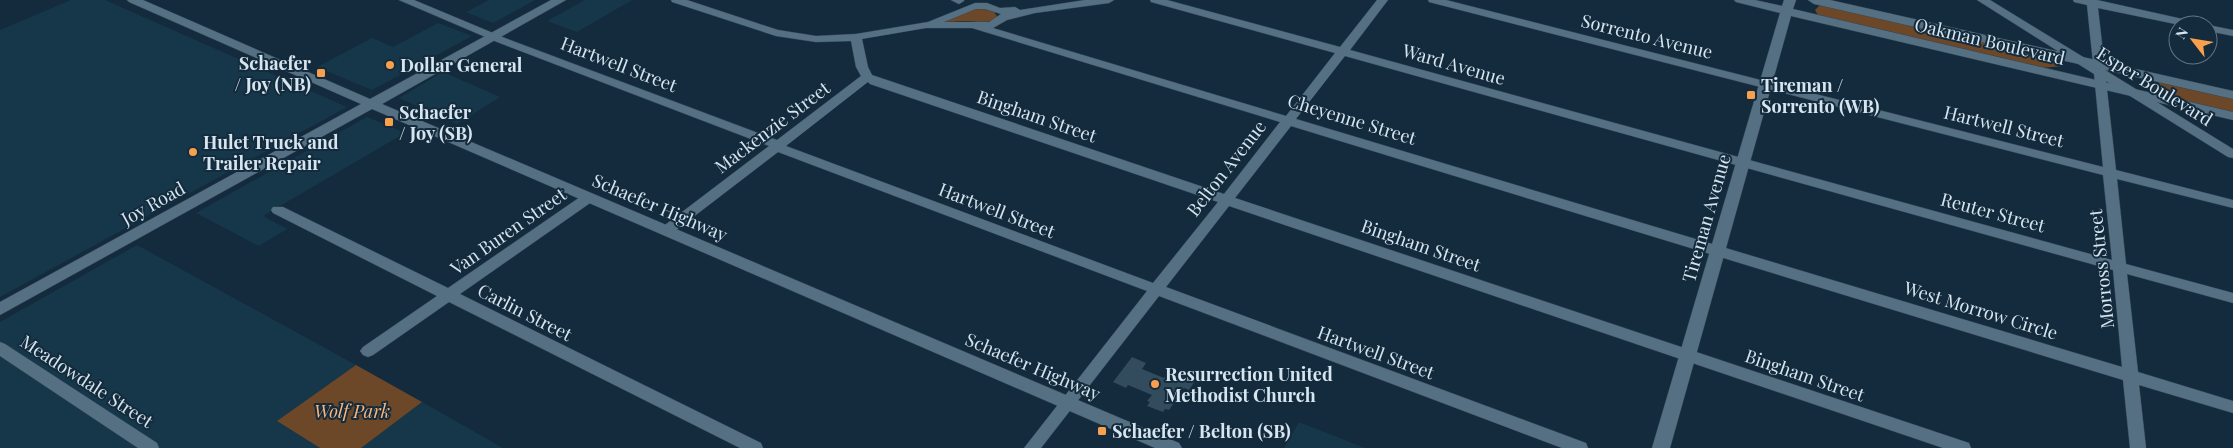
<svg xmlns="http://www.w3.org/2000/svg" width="2233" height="448" font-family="'Playfair Display',serif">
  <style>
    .built { fill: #16374a }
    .green { fill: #6d4828 }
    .building { fill: #324b5d }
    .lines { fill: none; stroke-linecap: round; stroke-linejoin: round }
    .street-casing { stroke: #334553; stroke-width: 1 }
    .secondary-casing { stroke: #334553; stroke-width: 1 }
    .street { fill: #557083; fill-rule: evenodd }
    .secondary { fill: #557083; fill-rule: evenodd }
    .poi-dot { fill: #f9a04c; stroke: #132b3c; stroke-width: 2 }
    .labels { text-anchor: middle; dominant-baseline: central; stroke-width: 4; stroke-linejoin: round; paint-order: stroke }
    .street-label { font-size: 18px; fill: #d6e5ef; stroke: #132b3c }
    .poi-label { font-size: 18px; font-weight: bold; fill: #d6e5ef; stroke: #132b3c; text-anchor: start }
    .park-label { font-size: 18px; font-style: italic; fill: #fbb67b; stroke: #132b3c }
  </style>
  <rect width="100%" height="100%" fill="#132b3c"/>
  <!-- built -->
  <g class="built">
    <path d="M71,0H105L347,107L0,297V30Z"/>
    <path d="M489,0H535L493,23L466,12Z"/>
    <path d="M585,0H632L577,32L547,21Z"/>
    <path d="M438,23L472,36L372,90L317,67L372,38L393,47Z"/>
    <path d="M443,72L500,97L457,124L399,98Z"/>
    <path d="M367,117L405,133L263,216L287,229L259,246L196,213Z"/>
    <path d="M137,245L356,365L277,421L320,448H0V322Z"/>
    <path d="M422,402L503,448H361Z"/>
    <path d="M1299,422L1365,448H1284Z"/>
  </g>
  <!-- green -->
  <g class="green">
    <path d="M1829,5L2038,53L2056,60L2062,66L2042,68L1818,15L1815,10L1819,6Z"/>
    <path d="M979,8L993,10L998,18C983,26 978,20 963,21C956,21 949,22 943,23L941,20Z"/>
    <path d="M2165,82L2233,97V113C2205,107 2171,104 2148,86L2152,83Z"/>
    <path d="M356,365L422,402L361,448H320L277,421Z"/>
  </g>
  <!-- building -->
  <path class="building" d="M1132,357L1146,363L1142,369L1164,378L1169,370L1195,381L1189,390L1184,388L1169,410L1165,409L1163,412L1147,406L1150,402L1147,401L1152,395L1128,385L1126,388L1113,382Z"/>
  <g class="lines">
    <defs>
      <g id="street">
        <path d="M399,0H414L505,38L777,140L861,76L856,67L851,41L816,42L776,36L672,2L671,0H687L778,30L816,36L856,34L928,22L975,3H987L1000,8L1015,7L1020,10L1085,0H1114L1109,3L1035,13L1007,20L993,28L1286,116L1335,53L1151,2L1150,0H1167L1340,47L1377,0H1388L1350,50L2112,260L2103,175L1429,2L1428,0H1446L2103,167L2094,74L1977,0H1990L2093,63L2087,5L2074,2L2073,0H2097L2196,22L2202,25H2180L2098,8L2105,70L2233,149V158L2228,157L2106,81L2116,170L2233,200V208L2117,179L2126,264L2233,293V303L2127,274L2138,372L2233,401V413L2139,385L2146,448H2130L2123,380L1291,126L1235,198L1969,443L1971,448H1943L1229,206L1166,287L1586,443L1588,448H1562L1159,296L1041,448H1024L1147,291L778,152L671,234H661L659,231L661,228L769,146L497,42ZM976,9H985L1001,14L989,22H944ZM926,28H972L1280,122L1224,194L872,75L868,67L862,39ZM1345,56L2113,270L2122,367L1296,119ZM868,82L870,84L1218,202L1153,283L786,146Z"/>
        <path d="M951,0H964V1L959,4Z"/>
        <path d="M2207,25H2208L2233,30V36L2208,31Z"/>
        <path d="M588,194L593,195L595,198L593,201L460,294L761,443L763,448H740L449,302L373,355L368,357L363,355L360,351L363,347L437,296L273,213L271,210L273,207H283L448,288L583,195Z"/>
        <path d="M0,342L5,344L157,443L159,448H138L0,356Z"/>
      </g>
      <g id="secondary">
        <path d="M127,0H143L370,99L551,0H566L382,104L1179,443L1182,448H1155L372,109L0,315V302L361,104L129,2Z"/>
        <path d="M1734,0H1755L1782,6L1784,0H1796L1793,9L2233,112V120L1791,16L1670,448H1652L1780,13L1736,2Z"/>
        <path d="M1808,0H1830L2233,91V99L1814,4Z"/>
      </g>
    </defs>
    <!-- street casing -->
    <use href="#street" class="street-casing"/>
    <!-- secondary casing -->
    <use href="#secondary" class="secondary-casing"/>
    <!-- street -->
    <use href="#street" class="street"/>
    <!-- secondary -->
    <use href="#secondary" class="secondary"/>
  </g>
  <!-- markers -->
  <g class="poi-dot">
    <circle cx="390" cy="65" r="5"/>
    <rect x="316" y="68" width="10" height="10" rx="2.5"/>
    <rect x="1746" y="90" width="10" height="10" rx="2.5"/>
    <rect x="384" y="117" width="10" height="10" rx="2.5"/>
    <circle cx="193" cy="152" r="5"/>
    <circle cx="1155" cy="384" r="5"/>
    <rect x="1097" y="426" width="10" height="10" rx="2.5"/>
  </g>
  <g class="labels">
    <!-- street labels -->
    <g class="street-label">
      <text transform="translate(1647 36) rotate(14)">Sorrento Avenue</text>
      <text transform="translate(1990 41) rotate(13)">Oakman Boulevard</text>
      <text transform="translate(619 64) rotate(21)">Hartwell Street</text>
      <text transform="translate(1454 64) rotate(16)">Ward Avenue</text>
      <text transform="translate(2155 86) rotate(32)">Esper Boulevard</text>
      <text transform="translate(1037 116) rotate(19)">Bingham Street</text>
      <text transform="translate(1352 119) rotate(17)">Cheyenne Street</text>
      <text transform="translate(2004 126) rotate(14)">Hartwell Street</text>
      <text transform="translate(772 127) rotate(-37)">Mackenzie Street</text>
      <text transform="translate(1226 168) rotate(-52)">Belton Avenue</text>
      <text transform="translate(153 203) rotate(-29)">Joy Road</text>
      <text transform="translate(660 207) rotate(23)">Schaefer Highway</text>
      <text transform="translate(997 210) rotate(21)">Hartwell Street</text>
      <text transform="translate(1993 212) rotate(15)">Reuter Street</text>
      <text transform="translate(1706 218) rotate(-74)">Tireman Avenue</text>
      <text transform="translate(508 231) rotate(-35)">Van Buren Street</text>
      <text transform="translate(1421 245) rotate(19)">Bingham Street</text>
      <text transform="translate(2101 269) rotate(-96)">Morross Street</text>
      <text transform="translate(1981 310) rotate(17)">West Morrow Circle</text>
      <text transform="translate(525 312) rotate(27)">Carlin Street</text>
      <text transform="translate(1376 352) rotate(20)">Hartwell Street</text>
      <text transform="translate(1033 366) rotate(23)">Schaefer Highway</text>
      <text transform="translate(1805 375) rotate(19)">Bingham Street</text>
      <text transform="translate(87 381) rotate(33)">Meadowdale Street</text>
    </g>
    <!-- poi labels -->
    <g class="poi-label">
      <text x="311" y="63" text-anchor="end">Schaefer<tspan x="311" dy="21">/ Joy (NB)</tspan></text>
      <text x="400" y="65">Dollar General</text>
      <text x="1761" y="85">Tireman /<tspan x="1761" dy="21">Sorrento (WB)</tspan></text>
      <text x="399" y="112">Schaefer<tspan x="399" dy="21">/ Joy (SB)</tspan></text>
      <text x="203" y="142">Hulet Truck and<tspan x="203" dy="21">Trailer Repair</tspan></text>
      <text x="1165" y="374">Resurrection United<tspan x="1165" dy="21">Methodist Church</tspan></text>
      <text x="1112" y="431">Schaefer / Belton (SB)</text>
    </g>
    <!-- park labels -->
    <g class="park-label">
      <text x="352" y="411">Wolf Park</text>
    </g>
  </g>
  <!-- north arrow -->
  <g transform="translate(2193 40) rotate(301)"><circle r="24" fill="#132b3c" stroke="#617584"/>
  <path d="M0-4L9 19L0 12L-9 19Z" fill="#f9a04c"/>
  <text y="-8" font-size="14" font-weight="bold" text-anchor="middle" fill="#d6e5ef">N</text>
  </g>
</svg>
